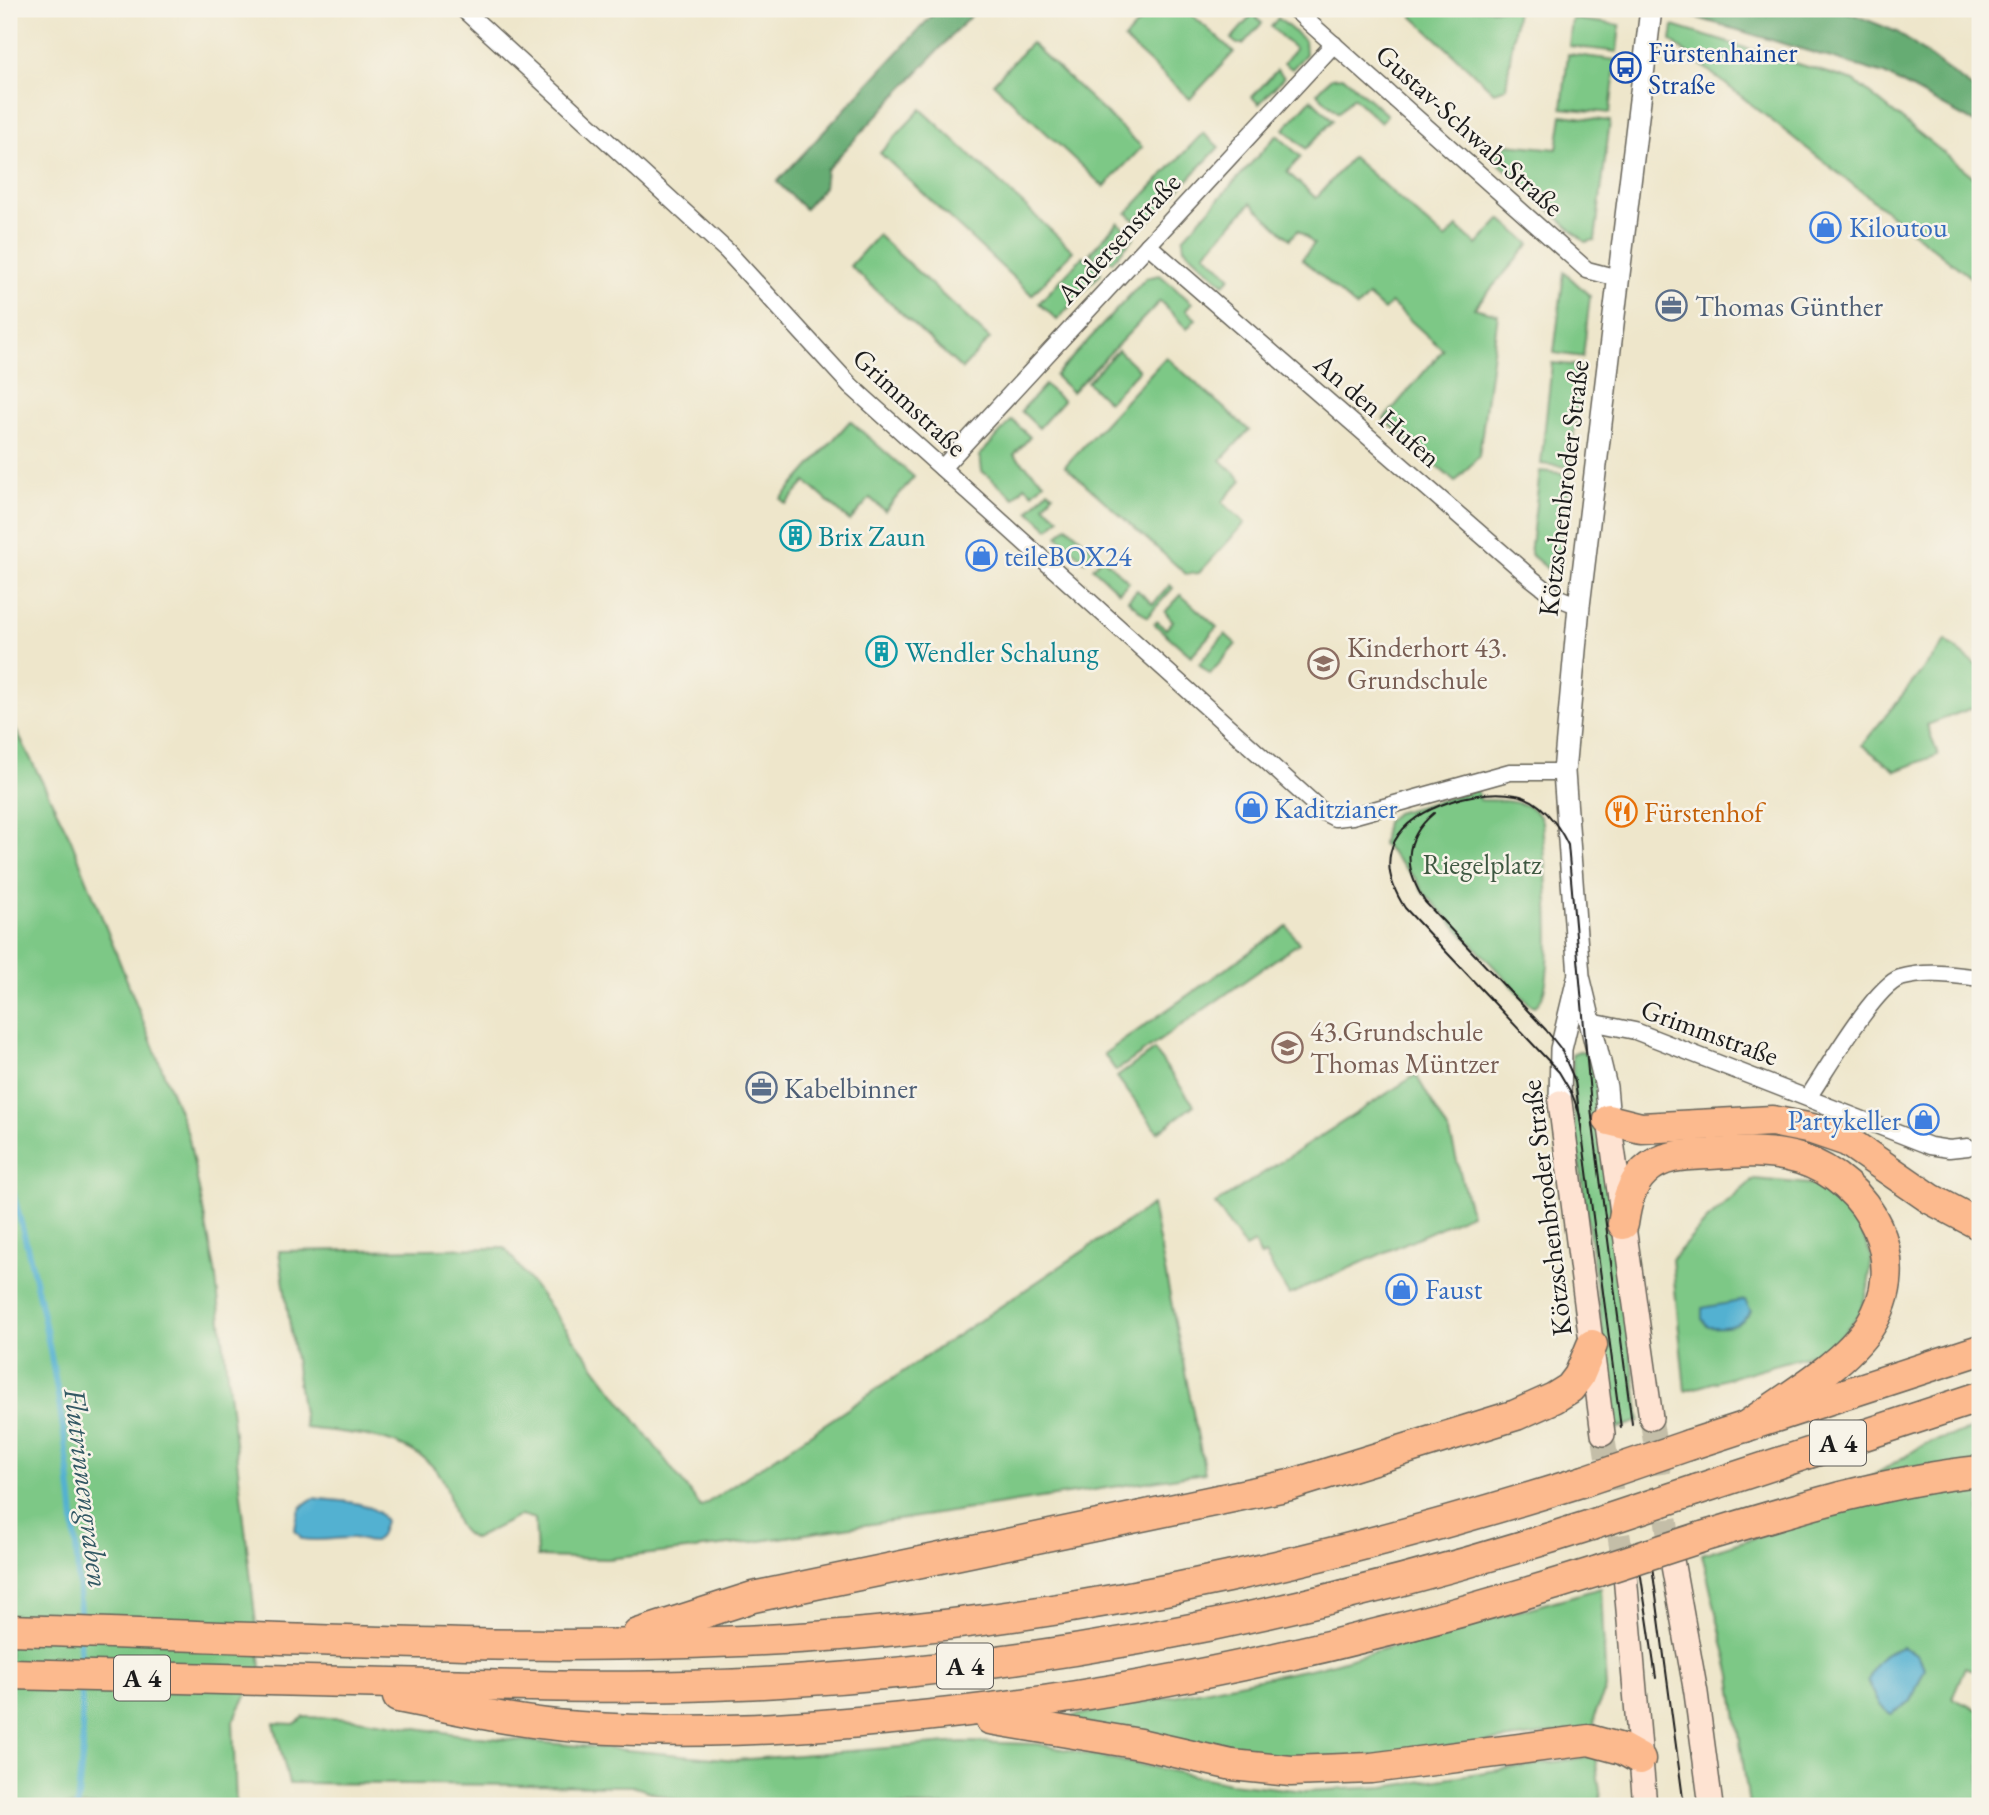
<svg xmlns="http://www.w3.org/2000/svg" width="1989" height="1815" font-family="'EB Garamond',serif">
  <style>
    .green { fill: #7dc886; stroke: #4c7251; stroke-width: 2 }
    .forest { fill: #66ac73; stroke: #416448; stroke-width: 2 }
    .water { fill: #52b1d1; stroke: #376676; stroke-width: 2 }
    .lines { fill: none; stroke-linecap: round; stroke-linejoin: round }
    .stream { stroke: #52b1d1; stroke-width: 6 }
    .secondary-tunnel { stroke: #c4bea8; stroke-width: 23; stroke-dasharray: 23 11; stroke-linecap: butt }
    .minor-casing { stroke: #666359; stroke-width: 19 }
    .tertiary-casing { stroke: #666359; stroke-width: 24 }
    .secondary-casing { stroke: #666359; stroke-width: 26 }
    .motorway-casing { stroke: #666359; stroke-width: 33 }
    .minor { stroke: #fff; stroke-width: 16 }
    .tertiary { stroke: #fff; stroke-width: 21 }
    .secondary { stroke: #fee3d2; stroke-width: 23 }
    .motorway { stroke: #fcba8e; stroke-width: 30 }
    .tram { stroke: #1c1c1c; stroke-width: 2 }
    .motorway-bridge-casing { stroke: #666359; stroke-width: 33; stroke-linecap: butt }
    .motorway-bridge { stroke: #fcba8e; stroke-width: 30 }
    .labels { text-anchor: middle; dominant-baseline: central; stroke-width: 5; stroke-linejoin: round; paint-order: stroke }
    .shield { fill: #f7f3e8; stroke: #5e5c59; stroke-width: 2 }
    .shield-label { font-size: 26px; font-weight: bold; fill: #1c1c1c }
    .transit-label { font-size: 28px; fill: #164399; stroke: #f7f3e8; text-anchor: start }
    .street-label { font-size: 28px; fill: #1c1c1c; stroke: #f7f3e8 }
    .shop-label { font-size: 28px; fill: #366cbe; stroke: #f7f3e8; text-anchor: start }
    .service-label { font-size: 28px; fill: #4e5e75; stroke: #f7f3e8; text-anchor: start }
    .culture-label { font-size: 28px; fill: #0d838f; stroke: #f7f3e8; text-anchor: start }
    .education-label { font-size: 28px; fill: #785e54; stroke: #f7f3e8; text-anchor: start }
    .food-label { font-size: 28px; fill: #c56008; stroke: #f7f3e8; text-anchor: start }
    .park-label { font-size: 28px; fill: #3e5841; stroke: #f7f3e8 }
    .water-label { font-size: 30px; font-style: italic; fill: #325864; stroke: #f7f3e8 }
  </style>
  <rect width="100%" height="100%" fill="#f7f3e8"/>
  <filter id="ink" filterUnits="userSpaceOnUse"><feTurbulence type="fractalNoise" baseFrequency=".0143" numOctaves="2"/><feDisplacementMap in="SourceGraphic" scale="14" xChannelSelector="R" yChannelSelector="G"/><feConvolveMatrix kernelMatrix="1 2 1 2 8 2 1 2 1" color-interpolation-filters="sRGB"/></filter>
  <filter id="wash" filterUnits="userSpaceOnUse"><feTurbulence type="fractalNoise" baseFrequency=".00686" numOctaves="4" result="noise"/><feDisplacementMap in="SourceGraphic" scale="28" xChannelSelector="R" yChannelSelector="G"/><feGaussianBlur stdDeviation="1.57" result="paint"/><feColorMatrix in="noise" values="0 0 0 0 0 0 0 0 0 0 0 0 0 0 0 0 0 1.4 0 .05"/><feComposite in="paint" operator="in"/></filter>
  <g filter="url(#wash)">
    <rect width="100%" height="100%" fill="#eee6cb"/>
    <!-- green -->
    <g class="green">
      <path d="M1152,9H1185L1234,52L1190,99L1124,39Z"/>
      <path d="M1249,9H1264L1256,18L1262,23L1243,44H1237L1231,39L1254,13Z"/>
      <path d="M1418,9H1517L1506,88L1494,92L1412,16Z"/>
      <path d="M1278,18L1305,41L1306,54L1292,69L1284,63L1295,49L1271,27Z"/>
      <path d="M1572,19L1620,25L1617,52L1569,46Z"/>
      <path d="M1673,26L1854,81L1980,182V285L1671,41Z"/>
      <path d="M1031,43L1142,147L1104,187L993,83Z"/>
      <path d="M1568,54L1616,60L1610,113L1562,108Z"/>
      <path d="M1277,70L1284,77L1259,104L1252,97Z"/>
      <path d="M1344,77L1387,115L1381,123L1353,97L1338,113L1317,93L1331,78Z"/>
      <path d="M1311,99L1333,120L1306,149L1284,129Z"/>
      <path d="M921,109L1073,251L1032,295L880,153Z"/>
      <path d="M1562,115L1610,121L1595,240L1585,242L1494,159L1507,144L1557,149Z"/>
      <path d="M1203,133L1219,147L1146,224L1139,217L1135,221L1127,213Z"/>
      <path d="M1277,135L1301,157L1287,172L1316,198L1352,157L1445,239L1457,227L1477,245L1501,219L1530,244L1474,308L1498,314L1479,456L1455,482L1384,419L1443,350L1391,303L1384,310L1368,296L1357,308L1302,259L1314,244L1298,230L1290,239L1251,203L1205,253L1231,277L1224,284L1184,248L1183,238Z"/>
      <path d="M1118,222L1134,237L1112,262L1103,254L1098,260L1090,253Z"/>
      <path d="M878,235L990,339L962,369L850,266Z"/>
      <path d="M1083,256L1101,273L1057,320L1039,303Z"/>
      <path d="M1564,272L1590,296L1583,357L1554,353Z"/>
      <path d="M1160,275L1192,303L1186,310L1196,319L1187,329L1160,301L1072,392L1055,376L1146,278Z"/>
      <path d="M1118,350L1139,370L1108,402L1087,382Z"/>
      <path d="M1166,357L1249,430L1221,460L1242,480L1222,502L1245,523L1199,573L1186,574L1065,466Z"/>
      <path d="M1552,363L1582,366L1570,467L1541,464Z"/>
      <path d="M1045,385L1063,401L1039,428L1021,411Z"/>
      <path d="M1012,420L1030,437L1014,455L1044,482L1033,493L1025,486L1014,498L982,471L980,455Z"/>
      <path d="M850,421L914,477L885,511L870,498L850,521L806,482L786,504L781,499Z"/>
      <path d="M1540,471L1569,474L1560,567L1553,573L1530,554Z"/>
      <path d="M1048,490L1053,494L1044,505L1059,518L1049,529L1029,511Z"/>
      <path d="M1067,526L1094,550L1085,561L1058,536Z"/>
      <path d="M1102,557L1129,582L1119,592L1093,568Z"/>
      <path d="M1170,585L1173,588L1147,617L1128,600L1137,590L1153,604Z"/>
      <path d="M1181,595L1217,627L1191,656L1154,624L1157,621L1166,629L1173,621L1165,612Z"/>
      <path d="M1225,634L1236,644L1210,674L1199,664Z"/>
      <path d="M1946,641L1980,668V705L1927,725L1938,755L1896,771L1862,745Z"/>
      <path d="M9,716L70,837L188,1134L215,1270L261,1667L233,1721L236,1806H9Z"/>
      <path d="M1477,790L1480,800C1500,801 1533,798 1542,821C1544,851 1560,994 1535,1006L1529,1004L1423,892L1416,879L1382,844L1386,822L1396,813Z"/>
      <path d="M1287,926L1299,943L1116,1071L1104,1054Z"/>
      <path d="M1154,1050L1194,1105L1158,1132L1117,1077Z"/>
      <path d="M1579,1051L1588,1052L1595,1070L1640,1421L1616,1429L1575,1129L1572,1054Z"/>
      <path d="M1416,1075L1450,1134L1471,1214L1289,1295L1265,1255L1261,1257L1254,1243L1245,1248L1215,1204Z"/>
      <path d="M1754,1179L1832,1186L1856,1220L1872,1257L1868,1288L1859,1315L1829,1349L1685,1391L1672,1259L1707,1220Z"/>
      <path d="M1152,1205L1205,1473L747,1543L607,1559L537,1557L535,1519L521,1515L474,1539C447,1527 455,1495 440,1475C410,1434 351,1434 305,1428L279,1251L505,1248L701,1507Z"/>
      <path d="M1980,1427V1673L1965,1667L1952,1698L1980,1711V1806H1749L1731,1676L1702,1554L1789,1527L1925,1444Z"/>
      <path d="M1601,1588L1606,1689L1595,1712L1594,1728L1360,1759L1298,1760L1231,1753L1063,1718L1319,1667Z"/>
      <path d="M304,1717L358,1719L469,1736L736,1760L962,1742L1037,1744L1230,1783L1305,1791L1384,1787L1595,1756L1602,1806H696L632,1786L289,1783L274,1723L294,1724Z"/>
    </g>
    <!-- forest -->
    <g class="forest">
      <path d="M938,9H977L826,170L824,187L805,209L777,182Z"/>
      <path d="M1679,9H1840L1897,32L1980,94V126L1884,74L1678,12Z"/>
    </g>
    <!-- water -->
    <g class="water">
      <path d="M1745,1300L1751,1311C1740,1328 1727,1328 1708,1327L1702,1319V1308Z"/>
      <path d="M314,1498C336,1502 374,1499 385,1521L380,1536L374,1542C365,1543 360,1538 352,1538C335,1538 320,1542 302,1539L295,1530C297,1513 298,1506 314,1498Z"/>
      <path d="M1902,1647L1915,1653L1925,1668L1911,1701L1891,1714L1880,1706L1868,1681C1874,1662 1882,1653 1902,1647Z"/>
    </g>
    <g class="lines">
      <!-- stream -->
      <g class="stream">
        <path d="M9,1179C50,1322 76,1474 80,1623"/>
        <path d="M80,1641L81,1668"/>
        <path d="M77,1806L83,1748L81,1682"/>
      </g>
    </g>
  </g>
  <g filter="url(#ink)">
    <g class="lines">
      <!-- secondary-tunnel -->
      <g class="secondary-tunnel">
        <path d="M1651,1418L1672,1560"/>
        <path d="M1603,1434L1625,1575"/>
      </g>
      <defs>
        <g id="minor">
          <path d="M463,9L727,251L851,386L1323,812L1335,818L1352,816L1510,772H1564"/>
          <path d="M1294,9L1587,270L1618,278"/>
          <path d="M1148,245L1531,578L1554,596L1579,606"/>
          <path d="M942,468L1334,44"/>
          <path d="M1591,1022L1635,1031L1930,1146L1949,1149L1968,1147"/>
          <path d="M1809,1096C1826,1071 1875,986 1900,978C1927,970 1953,975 1980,978"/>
        </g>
        <g id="tertiary">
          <path d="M1560,1102L1561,1049L1578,978"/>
          <path d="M1609,1120L1606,1087L1579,976L1564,772L1579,606L1651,9"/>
        </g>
        <g id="secondary">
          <path d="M1560,1102L1603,1434"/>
          <path d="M1609,1120L1651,1418"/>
          <path d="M1672,1560L1696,1693L1711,1806"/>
          <path d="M1625,1575L1645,1806"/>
        </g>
        <g id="motorway">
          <path d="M1609,1120L1641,1128L1772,1121L1812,1129L1847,1141L1931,1199L1980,1225"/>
          <path d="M1623,1224C1626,1204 1630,1185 1645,1171C1663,1154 1687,1155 1710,1154C1740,1152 1770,1150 1800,1159C1869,1181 1913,1262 1869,1327C1843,1366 1784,1399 1745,1427"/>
          <path d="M1689,1445L1980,1350"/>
          <path d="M1696,1490L1980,1397"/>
          <path d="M1702,1537C1795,1509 1884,1481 1980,1471"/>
          <path d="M9,1630C293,1637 581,1658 865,1633C1111,1612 1349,1555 1584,1481"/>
          <path d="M638,1634L753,1597L1290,1485L1516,1415L1554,1398L1570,1388L1579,1376L1592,1345"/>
          <path d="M9,1674C151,1678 293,1682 435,1684C550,1687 665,1689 780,1682C1057,1666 1327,1610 1591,1525"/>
          <path d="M398,1697C458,1709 519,1723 580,1727C684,1735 788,1729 892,1719C1134,1697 1367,1644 1598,1571"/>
          <path d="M990,1719L1140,1744L1232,1765L1291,1771L1371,1768L1589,1740L1622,1749L1640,1759"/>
        </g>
      </defs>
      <!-- minor casing -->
      <use href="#minor" class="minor-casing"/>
      <!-- tertiary casing -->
      <use href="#tertiary" class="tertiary-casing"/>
      <!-- secondary casing -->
      <use href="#secondary" class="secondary-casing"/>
      <!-- motorway casing -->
      <use href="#motorway" class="motorway-casing"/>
      <!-- minor -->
      <use href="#minor" class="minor"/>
      <!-- tertiary -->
      <use href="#tertiary" class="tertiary"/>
      <!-- secondary -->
      <use href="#secondary" class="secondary"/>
      <!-- motorway -->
      <use href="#motorway" class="motorway"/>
      <!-- tram -->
      <g class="tram">
        <path d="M1434,813C1402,840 1404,869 1425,902L1546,1030L1561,1049L1575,1081L1621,1428"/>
        <path d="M1581,1118L1572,1094L1559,1072L1405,908C1370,854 1397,819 1452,801C1471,795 1495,791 1516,795C1540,799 1558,824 1568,845L1592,1117L1632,1424"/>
        <path d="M1652,1566L1684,1806"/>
        <path d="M1640,1570L1656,1678"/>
      </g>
      <defs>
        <g id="motorway-bridge">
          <path d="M1584,1481L1689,1445"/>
          <path d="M1591,1525L1696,1490"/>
          <path d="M1598,1571L1702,1537"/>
        </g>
      </defs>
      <!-- motorway-bridge casing -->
      <use href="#motorway-bridge" class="motorway-bridge-casing"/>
      <!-- motorway-bridge -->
      <use href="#motorway-bridge" class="motorway-bridge"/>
    </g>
  </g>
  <!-- icons -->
  <defs>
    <symbol id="bus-ring" viewBox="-11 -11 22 22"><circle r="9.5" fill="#f7f3e8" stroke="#1a4fb4" stroke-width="1.5"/><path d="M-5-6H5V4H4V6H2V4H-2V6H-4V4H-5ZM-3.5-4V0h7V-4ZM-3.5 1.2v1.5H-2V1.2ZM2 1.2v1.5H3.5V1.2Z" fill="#1a4fb4"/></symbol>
    <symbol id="shop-ring" viewBox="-11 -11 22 22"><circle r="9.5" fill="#f7f3e8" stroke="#3f7fe0" stroke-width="1.5"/><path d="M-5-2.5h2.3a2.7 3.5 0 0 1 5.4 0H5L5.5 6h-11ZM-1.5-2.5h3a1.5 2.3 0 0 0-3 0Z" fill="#3f7fe0"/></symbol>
    <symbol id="office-ring" viewBox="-11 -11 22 22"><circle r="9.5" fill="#f7f3e8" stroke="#5c6f8a" stroke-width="1.5"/><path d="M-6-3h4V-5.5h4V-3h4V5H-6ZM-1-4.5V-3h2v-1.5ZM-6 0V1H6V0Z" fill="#5c6f8a"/></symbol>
    <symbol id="building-ring" viewBox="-11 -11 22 22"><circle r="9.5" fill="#f7f3e8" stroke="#0f9aa8" stroke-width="1.5"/><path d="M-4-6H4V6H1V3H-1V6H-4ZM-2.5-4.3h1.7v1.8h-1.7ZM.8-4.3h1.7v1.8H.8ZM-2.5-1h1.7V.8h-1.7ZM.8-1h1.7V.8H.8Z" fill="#0f9aa8"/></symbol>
    <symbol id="school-ring" viewBox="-11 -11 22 22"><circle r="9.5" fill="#f7f3e8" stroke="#8d6e63" stroke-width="1.5"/><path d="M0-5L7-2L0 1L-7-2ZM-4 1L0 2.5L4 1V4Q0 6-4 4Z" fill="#8d6e63"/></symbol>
    <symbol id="restaurant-ring" viewBox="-11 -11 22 22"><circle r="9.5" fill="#f7f3e8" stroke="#e8710a" stroke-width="1.5"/><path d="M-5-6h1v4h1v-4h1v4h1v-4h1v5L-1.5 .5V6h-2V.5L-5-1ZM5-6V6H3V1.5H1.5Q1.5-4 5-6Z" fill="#e8710a"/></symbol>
  </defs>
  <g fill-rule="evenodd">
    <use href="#bus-ring" x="1608" y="50" width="35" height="35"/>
    <use href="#shop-ring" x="1808" y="210" width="35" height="35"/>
    <use href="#office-ring" x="1654" y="288" width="35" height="35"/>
    <use href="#building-ring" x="778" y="518" width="35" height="35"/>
    <use href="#shop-ring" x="964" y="538" width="35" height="35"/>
    <use href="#building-ring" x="864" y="634" width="35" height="35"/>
    <use href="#school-ring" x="1306" y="646" width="35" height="35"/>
    <use href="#shop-ring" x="1234" y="790" width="35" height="35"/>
    <use href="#restaurant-ring" x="1604" y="794" width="35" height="35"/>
    <use href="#school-ring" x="1270" y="1030" width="35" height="35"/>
    <use href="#office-ring" x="744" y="1070" width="35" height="35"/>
    <use href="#shop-ring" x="1906" y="1102" width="35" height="35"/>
    <use href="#shop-ring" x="1384" y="1272" width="35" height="35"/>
  </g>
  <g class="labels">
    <!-- shield labels -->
    <g class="shield">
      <rect x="1810" y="1420.5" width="56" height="45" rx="5"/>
      <rect x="937" y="1643.5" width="56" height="45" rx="5"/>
      <rect x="114" y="1655.5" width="56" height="45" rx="5"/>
    </g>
    <g class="shield-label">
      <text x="1838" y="1443">A 4</text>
      <text x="965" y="1666">A 4</text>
      <text x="142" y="1678">A 4</text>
    </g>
    <!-- transit labels -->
    <g class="transit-label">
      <text x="1648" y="52">Fürstenhainer<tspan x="1648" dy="32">Straße</tspan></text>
    </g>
    <!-- street labels -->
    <g class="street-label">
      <text transform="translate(1470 130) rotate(42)">Gustav-Schwab-Straße</text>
      <text transform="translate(1118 238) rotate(-47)">Andersenstraße</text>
      <text transform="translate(910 402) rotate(43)">Grimmstraße</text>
      <text transform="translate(1378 410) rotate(41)">An den Hufen</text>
      <text transform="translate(1563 488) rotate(-83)">Kötzschenbroder Straße</text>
      <text transform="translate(1710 1032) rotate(20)">Grimmstraße</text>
      <text transform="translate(1546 1208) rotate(-97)">Kötzschenbroder Straße</text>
    </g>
    <!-- shop labels -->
    <g class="shop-label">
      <text x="1849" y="227">Kiloutou</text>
      <text x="1004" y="556">teileBOX24</text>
      <text x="1274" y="808">Kaditzianer</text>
      <text x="1901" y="1120" text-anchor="end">Partykeller</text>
      <text x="1425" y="1289">Faust</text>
    </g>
    <!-- service labels -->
    <g class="service-label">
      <text x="1695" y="306">Thomas Günther</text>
      <text x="784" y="1088">Kabelbinner</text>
    </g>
    <!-- culture labels -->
    <g class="culture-label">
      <text x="818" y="536">Brix Zaun</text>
      <text x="905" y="652">Wendler Schalung</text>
    </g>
    <!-- education labels -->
    <g class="education-label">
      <text x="1347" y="647">Kinderhort 43.<tspan x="1347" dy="32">Grundschule</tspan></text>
      <text x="1310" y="1031">43.Grundschule<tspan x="1310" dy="32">Thomas Müntzer</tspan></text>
    </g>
    <!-- food labels -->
    <g class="food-label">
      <text x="1644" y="812">Fürstenhof</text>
    </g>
    <!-- park labels -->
    <g class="park-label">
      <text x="1482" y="864">Riegelplatz</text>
    </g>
    <!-- water labels -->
    <g class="water-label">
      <text transform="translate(87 1488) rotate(83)">Flutrinnengraben</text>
    </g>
  </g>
  <!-- margin -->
  <rect width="1989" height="1815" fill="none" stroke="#f7f3e8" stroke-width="35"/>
</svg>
